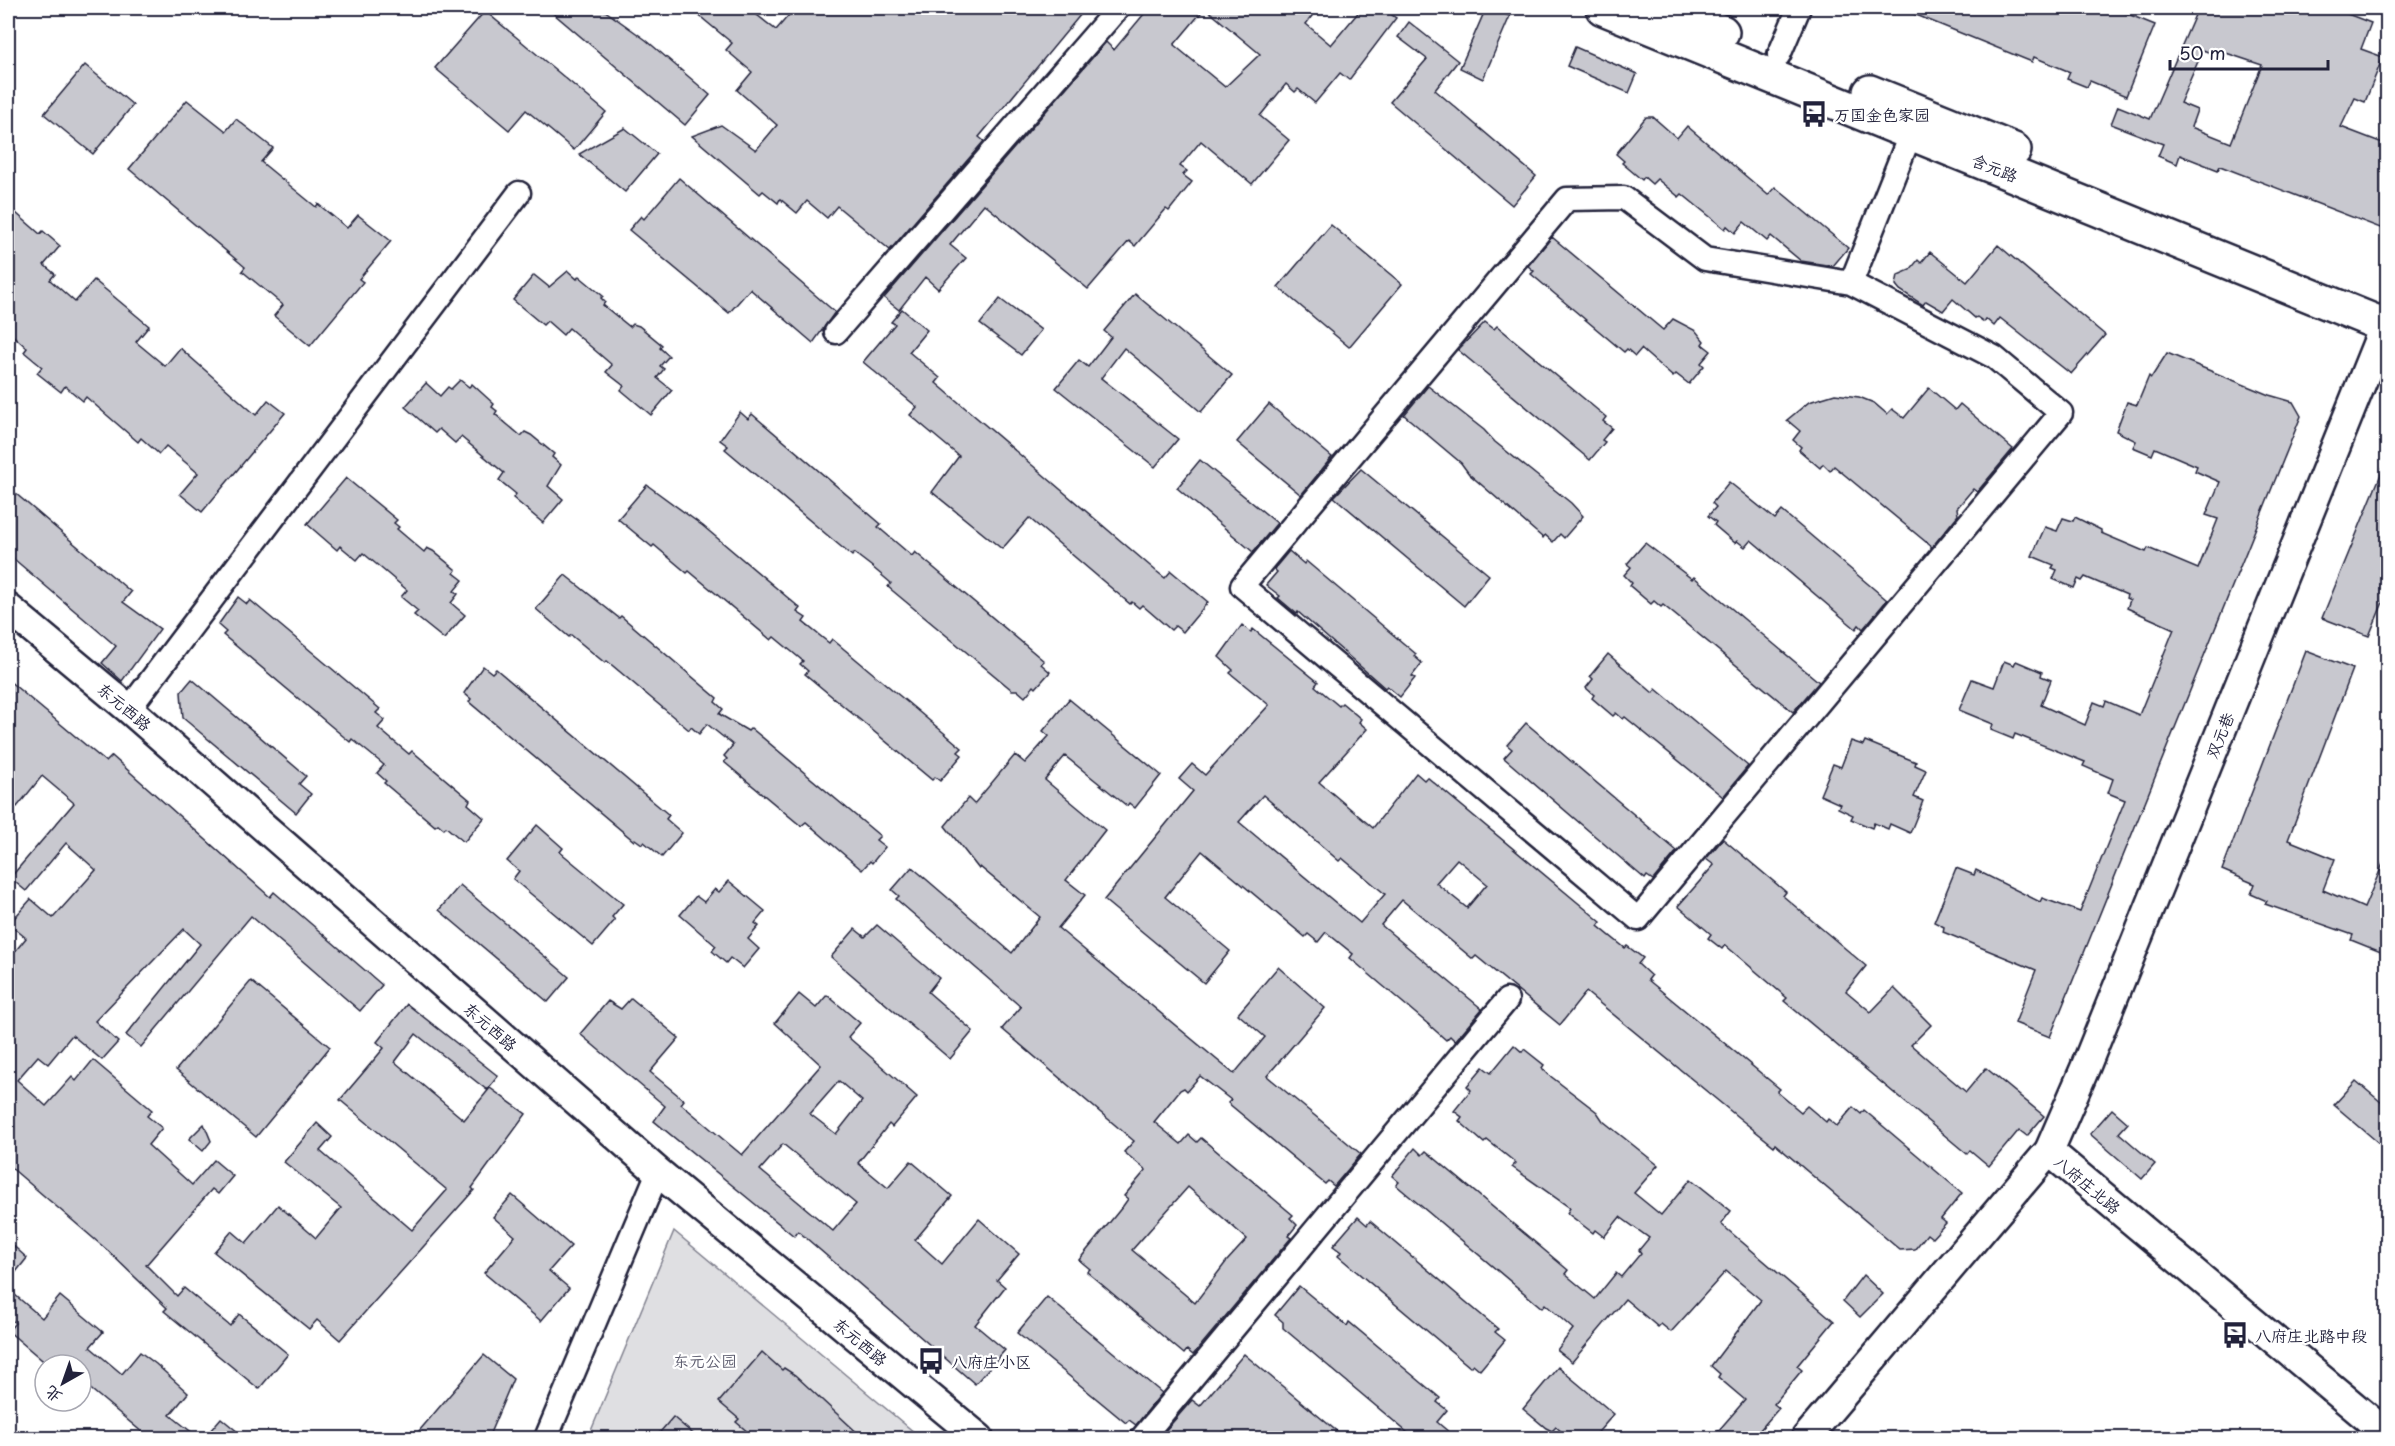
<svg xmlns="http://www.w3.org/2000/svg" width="2395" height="1446" font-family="'Playpen Sans','LXGW WenKai TC',sans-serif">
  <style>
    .green { fill: #dfdfe2; stroke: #80808e; stroke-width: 1.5 }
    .building { fill: #c8c8cf; stroke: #22223b; stroke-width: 1.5; fill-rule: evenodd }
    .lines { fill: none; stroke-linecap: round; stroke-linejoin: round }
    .minor-casing { stroke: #22223b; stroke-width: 27 }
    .tertiary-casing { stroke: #22223b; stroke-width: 33 }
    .secondary-casing { stroke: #22223b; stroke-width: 38 }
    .minor { stroke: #fff; stroke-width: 22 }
    .tertiary { stroke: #fff; stroke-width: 28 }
    .secondary { stroke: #fff; stroke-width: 33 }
    .labels { text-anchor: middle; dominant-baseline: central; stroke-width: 4.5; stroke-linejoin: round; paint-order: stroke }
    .poi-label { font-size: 16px; fill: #22223b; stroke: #fff; text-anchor: start }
    .street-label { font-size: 16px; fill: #22223b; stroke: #fff }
    .park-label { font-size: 16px; fill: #5b5b6d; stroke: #fff }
  </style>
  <rect width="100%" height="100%" fill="#fff"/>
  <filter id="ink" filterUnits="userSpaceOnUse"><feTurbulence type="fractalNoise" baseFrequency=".0167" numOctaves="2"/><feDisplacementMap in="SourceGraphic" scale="12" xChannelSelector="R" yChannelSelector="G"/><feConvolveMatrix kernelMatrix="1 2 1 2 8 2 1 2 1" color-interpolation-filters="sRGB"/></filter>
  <g filter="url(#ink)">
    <!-- green -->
    <path class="green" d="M674,1231L921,1438H588Z"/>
    <!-- building -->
    <g class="building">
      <path d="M547,8H601L646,40L710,95L685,125Z"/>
      <path d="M690,8H748L776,30L795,8H1086L979,137L984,141L890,250L837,206L827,218L807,201L797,213L780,199L778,203L763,191L760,194L692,136L721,125L756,150L777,125L737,90L752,72L726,50L732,43Z"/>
      <path d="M1149,8H1299L1312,16L1306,24L1331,45L1362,8H1382L1396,18L1349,80L1340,73L1315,103L1298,89L1295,92L1286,84L1260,116L1289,140L1252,184L1201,141L1180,166L1187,171L1183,175L1192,182L1169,211L1166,209L1135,246L1129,241L1088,289L984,204L950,245L966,258L938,289L925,277L899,310L884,298L1106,42L1114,50ZM1205,8L1260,54L1225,87L1174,45Z"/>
      <path d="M1486,8L1510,16L1483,79L1460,68Z"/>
      <path d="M1899,8H2113L2155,25L2126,96L2090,81L2087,87L2067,79L2070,72L2034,57L2032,62Z"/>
      <path d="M2198,8H2332L2371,23L2361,49L2383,57L2365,102L2355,98L2341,127L2388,145V231L2220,166L2218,170L2180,155L2177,164L2158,156L2163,144L2111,124L2118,106L2150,119ZM2203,50L2218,56L2220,51L2262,65L2231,143L2191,127L2197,110L2180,103Z"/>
      <path d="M485,11L606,112L574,150L526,110L509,130L435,68Z"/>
      <path d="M1409,22L1458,61L1435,90L1536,176L1512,205L1390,102L1427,59L1398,37Z"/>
      <path d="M1575,47L1637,74L1629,93L1567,66Z"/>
      <path d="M85,65L133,105L93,154L44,114Z"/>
      <path d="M187,100L226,131L236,119L273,148L261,162L316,207L318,204L347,228L358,215L391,241L359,279L363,282L310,346L274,316L283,305L242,271L245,267L129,169Z"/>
      <path d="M1646,117H1653L1677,138L1687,126L1768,195L1775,187L1848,248L1833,266L1801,261L1771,236L1767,241L1744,222L1735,233L1727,226L1725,229L1682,194L1679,197L1657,179L1652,184L1644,177L1642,180L1622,163L1624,161L1616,154Z"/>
      <path d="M625,128L657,154L625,192L579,154Z"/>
      <path d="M679,178L835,312L813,343L750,289L729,313L629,230L641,216L644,219Z"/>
      <path d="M8,206L40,234L43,231L60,246L44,265L55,274L50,280L75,302L94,280L149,326L136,342L165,366L180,348L256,415L268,400L285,413L202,512L180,494L198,473L166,446L159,454L141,438L138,442L86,397L83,401L65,386L61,392L37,373L42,367L24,352L27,348L8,331Z"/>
      <path d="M1331,225L1402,284L1349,347L1278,287Z"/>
      <path d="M1552,237L1663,330L1673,319L1696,331L1704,341L1702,344L1711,351L1701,363L1704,366L1689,384L1676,374L1673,377L1641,349L1635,356L1627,349L1624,352L1531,274L1534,271L1528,266Z"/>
      <path d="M1998,245L2105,335L2071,374L2000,318L1994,326L1986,319L1984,322L1977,317L1975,318L1953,299L1943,311L1926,301L1923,305L1900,290L1896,285L1898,275L1910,270L1918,260L1921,263L1930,252L1967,282Z"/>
      <path d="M568,271L577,279L579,276L603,296L601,298L605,302L603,305L630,327L633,324L639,326L662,345L660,348L669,356L660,366L664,369L657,378L672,390L651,415L621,390L624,386L606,372L612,365L569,328L563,335L547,321L543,325L513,300L534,275L549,287Z"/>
      <path d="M1135,294L1232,375L1201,412L1124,348L1101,378L1178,439L1155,467L1056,388L1079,360L1088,367L1111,337L1104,331Z"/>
      <path d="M1000,299L1041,330L1021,355L980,324Z"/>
      <path d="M902,309L927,330L909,352L940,378L936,383L1156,571L1165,578L1171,571L1208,602L1183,632L1175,626L1171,630L1142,605L1139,608L1132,602L1130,604L1029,518L1002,549L932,492L959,456L910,415L917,407L863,362L895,324L891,322Z"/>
      <path d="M1485,322L1494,329L1497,326L1606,417L1603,421L1612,428L1602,440L1605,442L1590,460L1458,350Z"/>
      <path d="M2167,353L2269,395L2293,402L2301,416L2050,1037L2015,1023L2036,970L1943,932L1944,927L1934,922L1956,868L1974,875L1976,870L2040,902L2042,898L2080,912L2125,800L2108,793L2113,779L2083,766L2085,762L2015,734L2013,739L1991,730L1993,724L1959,710L1972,679L1994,687L2004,661L2014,665L2016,661L2042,672L2041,676L2051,680L2041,705L2085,725L2094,702L2104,706L2106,701L2139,715L2174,629L2127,608L2130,600L2126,598L2127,595L2085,577L2082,581L2078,579L2074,588L2053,579L2057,570L2052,568L2054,565L2032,556L2045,527L2057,531L2063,518L2073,521L2075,517L2101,530V533L2146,552L2148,548L2198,569L2218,519L2206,515L2220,482L2195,471L2197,466L2155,448L2152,455L2133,447L2136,441L2116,431L2127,402L2137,405L2149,376L2151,378Z"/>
      <path d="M460,380L469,387L472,384L494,404L492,407L497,411L495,414L521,436L525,432L531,435L554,454L552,457L561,465L548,486L563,499L543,523L513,498L516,494L499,480L504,473L461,437L455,443L439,429L435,433L405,407L426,383L440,396L448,387L451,389Z"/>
      <path d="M1428,386L1484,430L1495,442L1571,503L1583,516L1564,538L1560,534L1553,542L1545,535L1543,538L1469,474L1461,463L1404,415Z"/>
      <path d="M1929,388L1955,410L1960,404L2013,449L1977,492L1973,489L1957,508L1958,515L1932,547L1834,466L1830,471L1823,464L1820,468L1799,450L1801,447L1793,440L1800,431L1787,420L1809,402L1835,394L1859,397L1874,403L1887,414L1892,409L1904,418Z"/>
      <path d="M1269,404L1332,457L1301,495L1237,442Z"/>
      <path d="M740,412L748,419L752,414L881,524L878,527L912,556L915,552L1044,661L1041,664L1050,672L1036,688L1034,686L1025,697L1017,690H1012L888,587L891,583L871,566L854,553L852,556L725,449L728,446L720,440Z"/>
      <path d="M2388,457V590L2369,636L2322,618Z"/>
      <path d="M1200,460L1277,523L1253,552L1177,488Z"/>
      <path d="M1361,469L1489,575L1464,606L1334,497Z"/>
      <path d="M346,478L397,520L394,523L399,527L397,529L424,552L427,548L433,551L456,570L454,573L463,580L454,591L458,594L451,603L465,615L444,639L414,615L418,611L401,597L407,590L363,553L357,560L340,546L337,550L307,524Z"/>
      <path d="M1729,482L1775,519L1782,511L1887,600L1863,629L1859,625L1856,629L1751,540L1745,547L1737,541L1735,543L1714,525L1716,522L1708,516L1716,507L1712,503Z"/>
      <path d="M647,485L703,526L800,608L797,612L806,618L803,622L829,643L832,639L962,748L958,752L962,755L940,781L935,777L932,780L805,674L808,671L800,664L803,661L774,637L771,640L689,571L687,573L654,545L652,547L618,519Z"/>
      <path d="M8,487L131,592L123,602L160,629L122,681L102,663L116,646L8,554Z"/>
      <path d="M1645,543L1692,579L1694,577L1819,682L1793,712L1663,605L1661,607L1654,601L1651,604L1630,586L1632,583L1624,575L1631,567L1627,564Z"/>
      <path d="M1289,551L1304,564L1306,561L1416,654L1414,656L1422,663L1412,676L1415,678L1400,697L1387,686L1385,688L1298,612L1297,614L1278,598L1280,596L1266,585L1277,572L1274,569Z"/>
      <path d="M565,575L619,618L621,616L717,698L715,702L723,709L719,714L748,731L751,728L880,836L876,840L885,847L872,863L870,861L862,870L806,822L801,826L724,762L727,759L724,756L733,745L707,724L699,734L691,727L689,730L607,661L605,663L571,635L569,637L536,609Z"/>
      <path d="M238,597L247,604L250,600L380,709L376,713L385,720L378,728L409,754L412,751L470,800L468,804L484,818L464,842L446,827L444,829L438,824L435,826L384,783L386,781L377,773L384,765L352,739L350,742L223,635L226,632L218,625Z"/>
      <path d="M1242,625L1251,632L1253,629L1318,682L1315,686L1339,706L1342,703L1361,719L1359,722L1367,729L1319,782L1373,828L1416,773L1424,780L1427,777L1601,922L1598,926L1625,948L1627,946L1643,958L1638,964L1651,976L1648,980L1780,1089L1777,1092L1801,1112L1807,1106L1826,1122L1828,1119L1837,1126L1853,1107L1861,1114L1864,1110L1962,1193L1941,1219L1946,1223L1932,1238L1927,1234L1915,1249L1900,1250L1775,1144L1774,1146L1739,1118L1586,992L1560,1025L1476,956L1473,959L1402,900L1381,925L1482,1009L1455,1041L1450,1036L1446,1040L1428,1024L1350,958L1353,954L1326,932L1318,942L1308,934L1305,937L1202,851L1165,897L1230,951L1204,983L1104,900L1193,791L1179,779L1192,764L1205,775L1269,705L1230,673L1233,670L1219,657ZM1263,795L1339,861L1342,858L1385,894L1360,923L1239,822ZM1457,859L1487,884L1467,908L1436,883Z"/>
      <path d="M2306,651L2353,669L2288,840L2335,859L2323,890L2364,908L2388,852V955L2351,940L2353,935L2265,904L2267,901L2251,894L2255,884L2222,870Z"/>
      <path d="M1608,654L1653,693L1656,689L1748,766L1723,797L1625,717L1623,719L1616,713L1613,716L1592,698L1594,695L1586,688L1593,679L1590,676Z"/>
      <path d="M483,666L492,673L496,669L669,815L666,819L682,833L662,857L644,842L642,844L635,839L634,841L469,702L471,699L464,693Z"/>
      <path d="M192,679L306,776L299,784L311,794L296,813L183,718L181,692Z"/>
      <path d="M8,680L106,762L112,756L270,897L274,892L382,985L360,1011L251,916L141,1047L126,1035L200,944L184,929L95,1021L118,1042L102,1060L72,1035L48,1064L38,1056L17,1080L46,1106L72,1077L76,1081L93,1060L152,1110L147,1116L162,1128L148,1145L192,1185L214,1160L233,1176L218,1194L212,1189L146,1265L177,1296L184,1288L230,1326L239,1314L288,1354L259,1389L164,1311L167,1308L107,1250L8,1165V960L26,938L9,924L31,899L53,918L96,870L66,843L26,891L10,878L74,803L42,776L17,807L8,799Z"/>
      <path d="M1069,699L1161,775L1135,808L1129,803L1127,806L1065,756L1045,780L1105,830L1066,880L1085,895L1058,928L1234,1074L1265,1037L1238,1014L1278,967L1325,1008L1267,1076L1361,1154L1334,1186L1328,1181L1325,1184L1228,1103L1231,1100L1200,1076L1187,1091L1184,1088L1180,1090L1154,1122L1181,1144L1189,1135L1197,1142L1201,1138L1293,1215L1290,1218L1297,1225L1288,1236L1291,1238L1193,1355L1187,1350L1184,1354L1171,1343L1087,1272L1090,1269L1079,1260L1123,1206L1128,1199L1124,1196L1146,1170L1124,1152L1134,1141L1002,1029L1021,1007L896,899L899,896L892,890L912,867L1012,953L1040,917L980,867L979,869L945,826L968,798L974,804L1015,755L1025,763L1049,736L1043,731ZM1188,1187L1247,1239L1226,1262L1195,1303L1132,1250Z"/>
      <path d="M1526,723L1677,851L1653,880L1647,876L1645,879L1504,758L1512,749L1507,745Z"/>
      <path d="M1851,741L1863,745L1865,741L1916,762L1915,765L1926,770L1914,797L1923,801L1910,833L1890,824L1888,829L1874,823L1872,828L1851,819L1853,815L1838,808L1840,804L1820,795L1833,764L1841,767Z"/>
      <path d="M537,825L563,848L560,852L623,904L612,917L615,920L593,946L513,879L519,871L507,861Z"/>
      <path d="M1723,839L1786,892L1783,896L1866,966L1846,991L1871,1012L1894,988L1931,1025L1911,1045L1966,1092L1986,1068L2044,1116L2027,1136L2019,1130L1989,1166L1970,1150L1967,1154L1784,1001L1787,998L1725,945L1722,949L1708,938L1711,934L1678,906L1714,865L1706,859Z"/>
      <path d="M729,881L765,911L755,923L759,926L748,939L759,949L743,968L730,958L726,963L712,951L716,946L680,915L696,896L704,902L715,889L719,892Z"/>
      <path d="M460,885L569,977L548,1002L439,910Z"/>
      <path d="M877,925L939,978L928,992L973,1031L950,1059L831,957L855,929L865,937Z"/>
      <path d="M251,981L330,1047L256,1137L176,1070Z"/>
      <path d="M799,994L816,1008L827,995L860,1023L848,1037L917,1097L892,1127L889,1124L858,1163L888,1188L911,1161L952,1196L915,1240L942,1264L979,1219L1019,1254L997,1280L1005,1287L975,1325L1005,1350L975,1384L798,1231L794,1236L654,1121L665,1106L580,1034L608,1001L621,1009L631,998L679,1038L650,1072L684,1100L681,1104L742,1155L821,1065L775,1023ZM839,1081L862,1101L836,1134L810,1114ZM783,1144L856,1204L833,1231L760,1170Z"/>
      <path d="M407,1004L498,1076L487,1090L416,1034L395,1062L464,1120L490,1088L526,1114L472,1188L474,1190L340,1340L317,1320L309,1329L214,1252L232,1231L246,1243L278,1205L316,1238L341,1208L284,1162L317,1123L332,1137L320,1151L412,1230L447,1190L340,1100L384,1048L377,1042Z"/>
      <path d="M1514,1045L1522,1052L1524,1049L1544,1065L1542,1068L1549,1075L1597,1112L1603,1121L1658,1165L1634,1193L1661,1215L1691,1179L1731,1211L1721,1224L1834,1321L1797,1366L1802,1370L1774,1404L1779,1408L1753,1438H1712L1745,1400L1718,1377L1720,1374L1711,1366L1761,1300L1726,1271L1671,1332L1661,1324L1658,1327L1625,1299L1572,1362L1557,1350L1573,1329L1545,1304L1542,1308L1396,1185L1399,1182L1392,1176L1415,1148L1422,1155L1426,1151L1568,1270L1565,1274L1595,1299L1616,1273L1621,1277L1641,1253L1639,1250L1649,1238L1620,1217L1604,1237L1595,1230L1593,1233L1567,1213L1570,1208L1512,1167L1516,1163L1487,1140L1484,1143L1459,1121L1462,1117L1454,1111L1471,1090L1467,1086L1483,1067L1491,1073Z"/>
      <path d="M2356,1081L2388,1108V1151L2334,1105Z"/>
      <path d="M2112,1109L2128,1123L2119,1133L2155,1164L2142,1179L2090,1134Z"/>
      <path d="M204,1124L211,1141L203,1151L189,1139Z"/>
      <path d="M512,1195L571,1246L549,1271L569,1288L541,1321L484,1273L515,1236L493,1217Z"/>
      <path d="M1358,1217L1367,1225L1370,1221L1498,1329L1495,1332L1505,1340L1480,1370L1473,1364L1470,1367L1338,1256L1341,1252L1333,1246Z"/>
      <path d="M8,1241L27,1258L8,1282Z"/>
      <path d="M1863,1275L1883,1294L1860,1317L1843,1301Z"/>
      <path d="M1299,1286L1347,1326L1349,1322L1440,1398L1437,1402L1447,1410L1437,1422L1456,1438H1414L1283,1328V1322L1275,1315Z"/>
      <path d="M8,1289L42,1318L60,1296L103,1332L90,1347L122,1374L140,1352L156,1364L188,1393L170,1415L199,1438H149L81,1381V1365H48L8,1331L15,1323L8,1317Z"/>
      <path d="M1047,1297L1162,1393L1136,1425L1129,1420L1126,1423L1017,1333Z"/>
      <path d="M762,1352L782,1370L784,1368L795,1375L863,1438H755L736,1422L739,1419L719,1402Z"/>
      <path d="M1244,1354L1276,1381L1345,1438H1159L1192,1400L1200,1406Z"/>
      <path d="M484,1355L513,1379L488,1438H413Z"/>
      <path d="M1558,1367L1614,1414L1593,1438H1569L1556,1427L1552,1431L1546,1428L1523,1409Z"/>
      <path d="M673,1417L698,1438H655Z"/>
      <path d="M221,1418L245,1438H204Z"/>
    </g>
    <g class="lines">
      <defs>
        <g id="minor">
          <path d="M1779,55L1799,8"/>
          <path d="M1851,283L1994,357L2061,413L1638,919L1242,586L1567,199L1624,198L1705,259L1851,283L1916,120"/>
          <path d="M836,332L1118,8"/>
          <path d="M129,709L519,193"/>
          <path d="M546,1438L658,1172"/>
          <path d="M1142,1438L1507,1000"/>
        </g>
        <g id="tertiary">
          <path d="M8,608L129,709L658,1172L979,1438"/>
          <path d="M2049,1151L2388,1435"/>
          <path d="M1806,1438L2049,1151L2085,1068L2388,317"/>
        </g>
        <g id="secondary">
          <path d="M1603,8L2388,327"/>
          <path d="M1665,8L1722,32"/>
          <path d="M1870,92L2014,150"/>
        </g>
      </defs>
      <!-- minor casing -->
      <use href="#minor" class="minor-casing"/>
      <!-- tertiary casing -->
      <use href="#tertiary" class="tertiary-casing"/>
      <!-- secondary casing -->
      <use href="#secondary" class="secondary-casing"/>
      <!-- minor -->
      <use href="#minor" class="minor"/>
      <!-- tertiary -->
      <use href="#tertiary" class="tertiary"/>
      <!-- secondary -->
      <use href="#secondary" class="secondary"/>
    </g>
  </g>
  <!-- icons -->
  <defs>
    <symbol id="bus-bare" viewBox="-9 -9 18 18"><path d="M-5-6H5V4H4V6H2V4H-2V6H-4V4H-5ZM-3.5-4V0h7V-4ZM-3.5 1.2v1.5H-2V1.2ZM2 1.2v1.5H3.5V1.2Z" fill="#22223b" stroke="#fff" stroke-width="2.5" paint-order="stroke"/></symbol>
  </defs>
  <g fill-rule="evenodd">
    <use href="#bus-bare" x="1795" y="95" width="38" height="38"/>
    <use href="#bus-bare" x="2216" y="1316" width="38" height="38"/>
    <use href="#bus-bare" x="912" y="1342" width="38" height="38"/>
  </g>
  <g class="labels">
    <!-- poi labels -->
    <g class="poi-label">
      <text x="1834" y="114">万国金色家园</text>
      <text x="2255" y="1335">八府庄北路中段</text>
      <text x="951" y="1361">八府庄小区</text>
    </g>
    <!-- street labels -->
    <g class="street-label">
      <text transform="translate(1995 167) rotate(22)">含元路</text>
      <text transform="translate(125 706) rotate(40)">东元西路</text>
      <text transform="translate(2219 735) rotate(-68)">双元巷</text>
      <text transform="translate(491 1026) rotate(41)">东元西路</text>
      <text transform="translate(2088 1184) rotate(40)">八府庄北路</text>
      <text transform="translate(861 1341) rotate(40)">东元西路</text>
    </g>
    <!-- park labels -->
    <g class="park-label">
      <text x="705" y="1360">东元公园</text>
    </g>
  </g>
  <!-- margin -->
  <rect width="2395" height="1446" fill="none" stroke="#fff" stroke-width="30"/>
  <rect x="15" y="15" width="2365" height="1416" fill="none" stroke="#22223b" stroke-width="2" filter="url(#ink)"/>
  <!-- north arrow -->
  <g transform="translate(63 1383) rotate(220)"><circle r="28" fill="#ffffff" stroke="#a7a7b1" stroke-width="1.5"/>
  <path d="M0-4.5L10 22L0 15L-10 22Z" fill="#22223b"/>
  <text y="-9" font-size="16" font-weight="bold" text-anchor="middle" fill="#22223b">北</text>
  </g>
  <!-- scale -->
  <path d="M2170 60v9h158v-9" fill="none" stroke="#22223b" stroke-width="3"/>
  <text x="2179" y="60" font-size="18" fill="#22223b" stroke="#ffffff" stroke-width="4.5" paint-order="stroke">50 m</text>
</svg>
